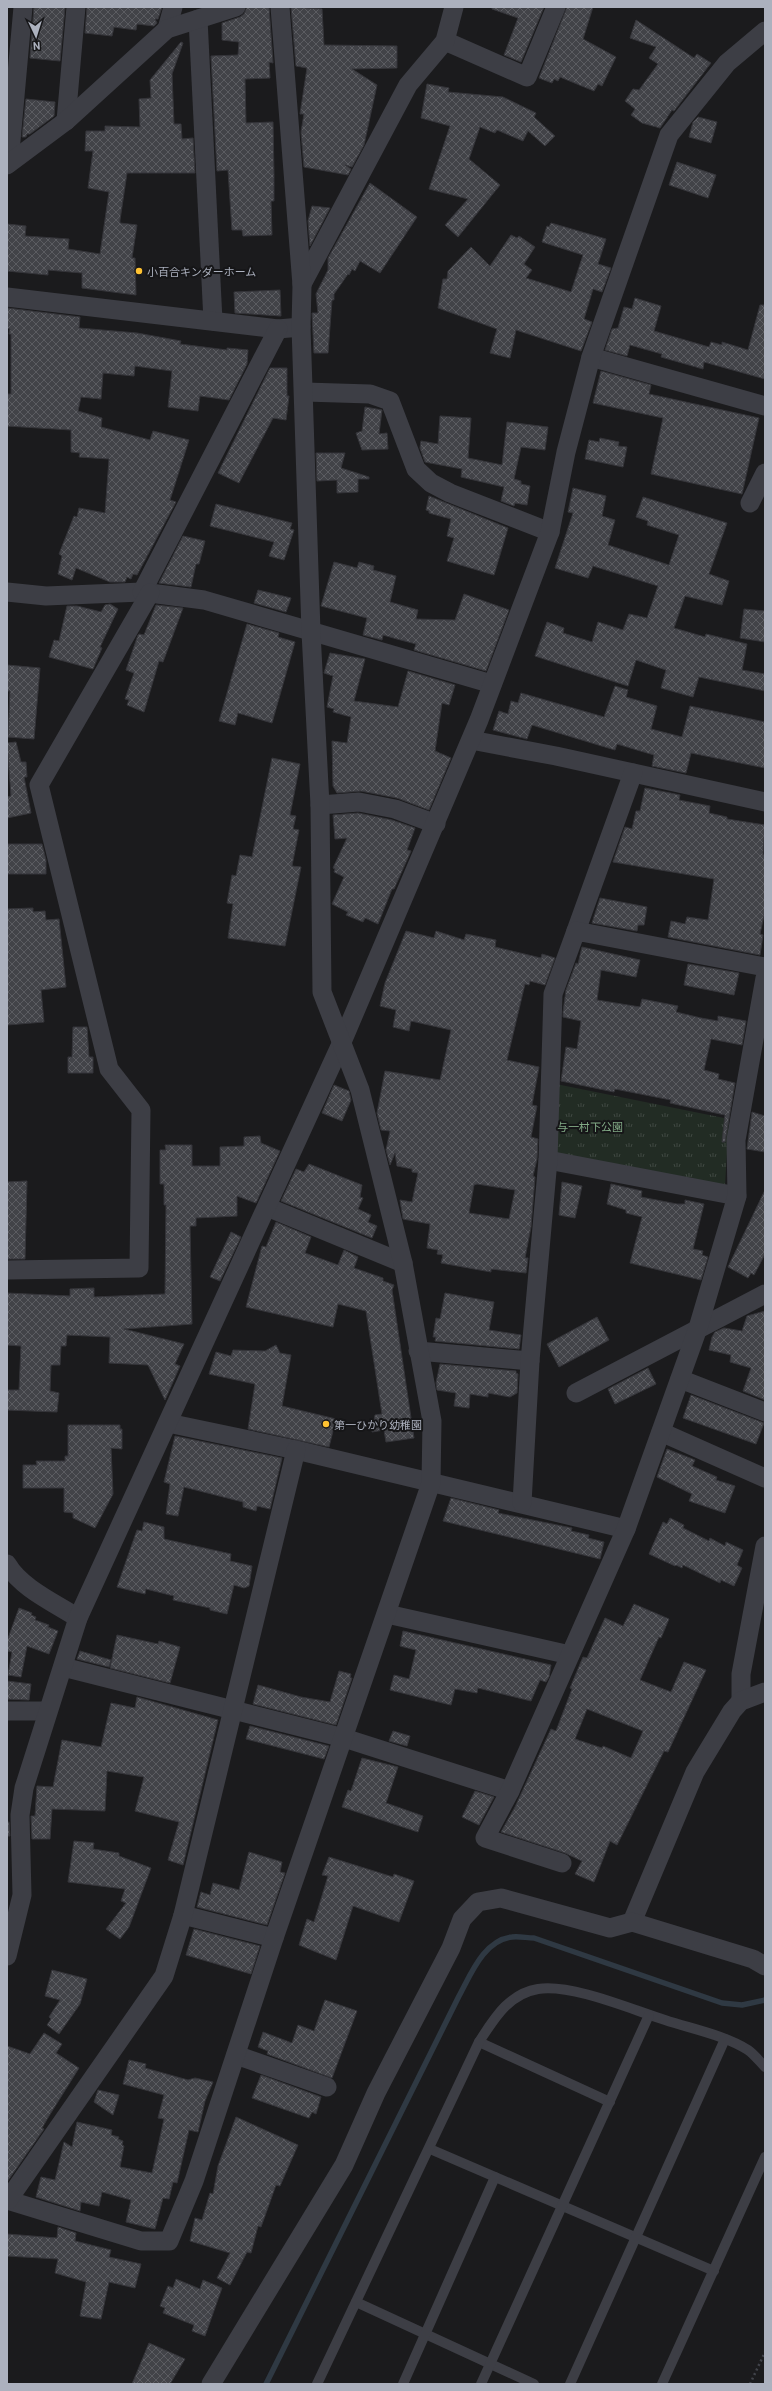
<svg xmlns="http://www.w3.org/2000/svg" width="772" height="2391" font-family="Barlow,'Noto Sans JP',sans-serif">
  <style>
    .grass { fill: url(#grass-tufts) }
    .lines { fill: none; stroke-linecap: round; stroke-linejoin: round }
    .stream { stroke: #2f3943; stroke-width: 5.5 }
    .building { fill: url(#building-cross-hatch); stroke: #35353a; fill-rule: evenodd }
    .path { stroke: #41434a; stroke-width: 2.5; stroke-dasharray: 2 3; stroke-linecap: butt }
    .lane { stroke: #3d3e45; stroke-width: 10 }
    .street { stroke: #3d3e45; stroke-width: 19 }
    .poi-dot { fill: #ffc231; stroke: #161618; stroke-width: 1.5 }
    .labels { text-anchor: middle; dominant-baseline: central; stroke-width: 4; stroke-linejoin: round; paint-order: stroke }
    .poi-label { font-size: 11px; fill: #acb1be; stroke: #161618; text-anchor: start }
    .park-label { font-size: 11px; fill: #82aa86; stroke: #161618 }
  </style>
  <defs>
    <pattern id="grass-tufts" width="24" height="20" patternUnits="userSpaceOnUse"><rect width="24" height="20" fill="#222c24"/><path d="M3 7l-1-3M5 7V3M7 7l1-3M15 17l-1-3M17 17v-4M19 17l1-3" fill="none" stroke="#3f4842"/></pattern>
    <pattern id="building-cross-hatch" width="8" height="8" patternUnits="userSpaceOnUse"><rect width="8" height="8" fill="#424348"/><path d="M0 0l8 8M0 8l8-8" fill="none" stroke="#5b5c61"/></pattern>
  </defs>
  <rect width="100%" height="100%" fill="#1b1b1d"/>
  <!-- grass -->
  <path class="grass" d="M556,1084L729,1119L725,1185L554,1154Z"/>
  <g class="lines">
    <!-- stream -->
    <path class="stream" d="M266,2384L459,1996C471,1974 484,1940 512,1937C519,1936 527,1938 534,1938L722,2003L742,2005L765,2000"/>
  </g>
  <!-- building -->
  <g class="building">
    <path d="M34,7H65L60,61L30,58Z"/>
    <path d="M87,7H162L158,19H155L157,23L154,26L137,24L136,30L114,27L112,36L85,33Z"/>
    <path d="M247,7H269L273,63L269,62L270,78L245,79L246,123L273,122L274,175V201H271L272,235L243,236L242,230H232L228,170L217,171L211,56L238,55L239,42L222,40V23L240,17L244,14Z"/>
    <path d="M291,7L322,9L324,45L397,46V68L352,69L377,85L364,145L352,167L345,165L351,169L348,175L304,167L301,132L304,114H300L307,68L296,66Z"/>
    <path d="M492,7H544L521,62L504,55L518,18L492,9Z"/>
    <path d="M567,7H593L583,39L616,57L602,86L598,84L594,91L560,77L558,81L554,79L552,83L539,78Z"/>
    <path d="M636,20L694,58L697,54L711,63L674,111L672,110L660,128L642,123L631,115L635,109L625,101L633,89L639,90L658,64L649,58L656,47L630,38Z"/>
    <path d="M181,42L183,43L172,74L174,124H181L182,139L193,138L195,173H127L120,220V223L137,225L132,258H135L136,295L82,288V273L48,270V275L7,271V224L26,226L25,236L69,239L68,249L100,254L109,192L88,188L93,151H85L86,131H105V126L140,127L139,99L151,98L150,80Z"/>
    <path d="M427,84L449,88L448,92L503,97L536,113L534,117L555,136L545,146L528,131L523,141L497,130L495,133L480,127L469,159L500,185L458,237L445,225L468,199L429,189L450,126L421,118Z"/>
    <path d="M26,99L55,102L54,116L30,134H27L26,137H22Z"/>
    <path d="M698,117L717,122L711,143L689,137L693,122Z"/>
    <path d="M677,162L716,175L708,198L669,185Z"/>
    <path d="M370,183L417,217L380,273L360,261L355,271L352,269L349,275L348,274L334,294V300H332L328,353H314L312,313H318L316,294L328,270V258Z"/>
    <path d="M312,206L330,208L310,246L308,221Z"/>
    <path d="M551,223L606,239L598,264L611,268L602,292L593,289L584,319L592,322L581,351L516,330L510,358L490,353L497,329L438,308L443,279H447L448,271L471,247L490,266L511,235L517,238L519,236L535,247L524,264L532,270L526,278L571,292L583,255L542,242L547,226L549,227Z"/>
    <path d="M280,290L281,316L235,313L234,292Z"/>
    <path d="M635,298L661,306L654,331L709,347L711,342L722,345V342L748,350L760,305H765V379L704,362L703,369L661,357L662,354L630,345L627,356L605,350L612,329L618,328L624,307L632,309Z"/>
    <path d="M7,308L80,317L79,328L137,333L181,341L180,344L227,350V348L248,350L247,364L229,400L200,396L198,411L168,407L172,371L135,366L134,376L103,373L101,399L81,397L78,411L102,418L101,427L150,440L153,431L189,440L170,500L176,502L137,575L133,574L131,579L127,577L125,582H110L76,568L72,580L58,574L62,556L59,554L74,516L77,517L79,508L105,513L109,459L79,457L80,453L71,452V430L7,426V394H11V334H9L10,329L7,328Z"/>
    <path d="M270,368H287V396H289L286,420L273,418L239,483L218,473Z"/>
    <path d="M601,371L651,385L649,394L759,418L742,494L651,474L663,418L593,403Z"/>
    <path d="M365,407L382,410L379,434L387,433L388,449L362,450L356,433L362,431Z"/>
    <path d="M440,416L471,418L468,458L502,465L507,422L548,427L545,450L521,447L514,479L521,481V484L530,486L527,505L515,503L514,506L501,501L504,487L461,477L462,469L425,462L420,448L421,441L438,444Z"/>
    <path d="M600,438L619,442L618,446L627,447L623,467L585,459L589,440L599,442Z"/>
    <path d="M316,453H345L341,468L369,477V479H358V492L337,493V480L317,481Z"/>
    <path d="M573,488L606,496L602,516L615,520L608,545L669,565L679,535L647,525L648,521L636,517L643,497L727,523L709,574L729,581L722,605L685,596L674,628L705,637L706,634L747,644L742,670L765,674V691L699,677L693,697L661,688L666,670L636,660L628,686L535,656L547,622L564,628L563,633L592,642L598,622L623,630L629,614L647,618L658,586L593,566L588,578L555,568L573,513L568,512Z"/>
    <path d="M429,496L508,528L494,575L447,561L454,538L447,536L451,519L429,513V511L426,510Z"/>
    <path d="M216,504L292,523L290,529L294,530L284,560L269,556L274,542L210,526Z"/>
    <path d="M183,536L205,541L199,564H196L191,587L159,583Z"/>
    <path d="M334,562L357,568L359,562L374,566L373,570L396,576L390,602L418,610L416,619L455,620L464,594L509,610L486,671L414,650L416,644L397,639L383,635L382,640L363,635L367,618L321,606Z"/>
    <path d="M258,590L291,598L286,612L254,603Z"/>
    <path d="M110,604L118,609L100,647L102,648L93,669L49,657L54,640L59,641L67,606H77L101,612L105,605Z"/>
    <path d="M156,605L183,608L163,662L159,661L144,712L127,705L129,700L125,699L134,673L126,670L138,635L139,634L144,635Z"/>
    <path d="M744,609L765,611V642L740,638Z"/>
    <path d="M247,624L279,633L278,637L295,642L272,723L238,713L235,725L219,721Z"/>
    <path d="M330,653L365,659L354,701L398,707L408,671L455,685L449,705L442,703L435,751L451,758L429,810L397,798L361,791L337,793L333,786L332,741L347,743L351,717L333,712L334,709L327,707L333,676L324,673Z"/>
    <path d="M7,665L40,668L34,739L8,737L10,691H7Z"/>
    <path d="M615,686L628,690L626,697L657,706L651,729L682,737L690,706L765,722V768L691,753L686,773L652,766L654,755L617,744L615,750L532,725L527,739L493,730L499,711L508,714L511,701L518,703L521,693L604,717Z"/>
    <path d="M16,742L21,762H26L27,777H24L31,813L7,818V797L11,796L7,743Z"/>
    <path d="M272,758L300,764L290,815L296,816L293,829L299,830L292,866L301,867L285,946L228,938L233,904L227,903L232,875L236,876L240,855L252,857Z"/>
    <path d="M645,788L680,795L679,800L710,806L709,813L727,817V819L765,825L763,854L765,855V911L760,934L763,935L760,955L668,937L671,921L685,924L687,917L708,920L714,879L613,862L625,827L632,829L636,811H640Z"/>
    <path d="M358,813L392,820L415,828L407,850L411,851L394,889H392L378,924L365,918L363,922L346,915L348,912L332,904L344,877L334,872L335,869L333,868L347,838L335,839L333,815Z"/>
    <path d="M7,844H42L46,860V874H7Z"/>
    <path d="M600,898L647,907L644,925H638L637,931L592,923Z"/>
    <path d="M33,908V912L45,911L46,920L59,919L66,987L41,990L44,1022L7,1025V909Z"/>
    <path d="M406,931L434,938L436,931L464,940L466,934L496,940L495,947L541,958L542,954L555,958L545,985L530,981L529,985L525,984L507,1060L539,1067L532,1105L537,1106L531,1137L538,1139L537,1159L533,1176L535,1177L531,1227L525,1258H528L526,1273L491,1269V1272L441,1263L443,1255L437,1254L438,1250L427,1248L430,1224L403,1219L400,1200L412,1202L418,1173L412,1172V1169L397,1166L395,1153L390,1165L386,1150L390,1131L381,1130L377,1113L385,1071L440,1080L451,1030L411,1021L409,1031L393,1027L396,1010L380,1006L385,983ZM477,1184L515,1190L509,1219L469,1213L474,1185Z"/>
    <path d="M582,947L640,960L636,977L601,970L597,1000L640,1007L642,999L678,1006L676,1012L701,1018L718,1021V1016L746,1021L742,1045L711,1039L704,1070L719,1074L718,1079L735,1083L725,1142H722L725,1115L670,1103L671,1100L615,1089L614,1092L561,1081L566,1047L577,1049L581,1021L563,1017V1012L566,990L576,963L578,964Z"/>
    <path d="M688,964L739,973L734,995L684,985Z"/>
    <path d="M73,1027H87L89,1057H93V1073H68V1057H72Z"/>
    <path d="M334,1085L349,1091L351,1100L342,1121L322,1113Z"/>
    <path d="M752,1112L765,1116V1152L747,1149Z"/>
    <path d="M260,1136L261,1143L280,1151L256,1203L237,1196V1216L196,1218V1226H190L192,1324L124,1329L184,1344L175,1364L180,1366L165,1400L148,1365L109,1363L110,1337L67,1335L66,1346H61L60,1365H51L50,1391L59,1393L57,1412L7,1410V1390H19L21,1346L7,1345V1293L70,1296V1289L94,1288V1297L165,1294L166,1205H164V1184H160V1150H166L165,1145H192V1166H220V1147L244,1146V1137Z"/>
    <path d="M309,1164L362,1185L360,1197L363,1198L358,1209L371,1215L368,1222L377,1226L372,1238L281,1201L296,1169L304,1172Z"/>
    <path d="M27,1181L25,1259H7V1182Z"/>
    <path d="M562,1182L582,1186L575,1218L559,1215Z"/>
    <path d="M611,1184L642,1191L641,1197L677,1204H685V1200L704,1204L693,1249L703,1251L702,1255L708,1257L701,1280L630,1263L642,1217L626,1213V1210L607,1204Z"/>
    <path d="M765,1190V1254L754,1275L751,1273L748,1278L728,1267Z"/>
    <path d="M276,1222L311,1237L305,1253L338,1265L344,1250L358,1257L354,1268L383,1278V1281L394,1285L392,1290L414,1438L386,1442L384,1430L372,1432L375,1415L382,1414L366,1311L338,1304L333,1327L246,1307L262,1246L266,1247Z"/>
    <path d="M231,1232L241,1237L220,1281L210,1277Z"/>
    <path d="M445,1293L494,1302L489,1330L521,1335L519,1349L435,1341L436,1337H433L436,1318L440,1319Z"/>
    <path d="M765,1311V1400L743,1391L751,1368L730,1362L731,1355L709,1350L712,1337L715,1332L724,1328L742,1331L747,1316Z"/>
    <path d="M597,1317L609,1340L559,1367L547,1344Z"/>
    <path d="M276,1345L280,1353L291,1355L282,1406L336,1419L329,1447L248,1429L255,1384L209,1374L216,1352L231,1356L233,1350L265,1351Z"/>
    <path d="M440,1364L516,1371V1373L518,1374L517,1393L510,1397L488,1393V1397L470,1394L469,1408L454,1406L456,1393L437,1390L436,1383Z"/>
    <path d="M648,1368L656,1384L615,1404L608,1389Z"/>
    <path d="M691,1395L764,1423L756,1444L683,1418Z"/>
    <path d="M68,1425H120V1429H122V1449L111,1448L113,1494L95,1528L73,1518V1513L64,1512V1488H23V1465H37L36,1461H65V1456H68Z"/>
    <path d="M175,1436L282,1458L270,1509L257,1506L256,1511L243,1507V1502L184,1487L178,1516L166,1514L170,1484L164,1482Z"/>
    <path d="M667,1449L695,1460L692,1466L717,1477L716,1480L735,1486L725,1513L689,1501L692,1494L657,1477Z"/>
    <path d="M451,1498L499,1510L498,1513L572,1528L571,1531L589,1535L588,1538L604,1542L600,1559L443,1521Z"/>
    <path d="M670,1518L684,1525L683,1528L709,1541L710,1538L725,1546L726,1542L743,1550L737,1565L742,1568L734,1586L721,1580L720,1583L683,1565L682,1568L676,1565L675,1566L649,1554L663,1522L667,1524Z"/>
    <path d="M144,1522L164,1527V1539L231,1554L230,1561L252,1566L249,1586L244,1588L234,1585L227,1614L210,1610V1608L173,1600L174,1596L146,1589L145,1594L117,1587L137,1530L142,1531Z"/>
    <path d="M634,1604L669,1619L661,1638L659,1637L640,1680L671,1692L684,1662L706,1670L668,1752L664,1751L617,1845L610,1841L594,1882L575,1874L582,1861L565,1853L501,1832L515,1807L551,1729L556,1731L572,1689L570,1688L583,1657L587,1658L605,1618L623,1626ZM587,1709L643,1731L631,1758L603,1746L602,1748L575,1739Z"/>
    <path d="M19,1608L32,1613L31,1615L36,1617L35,1620L49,1625L48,1627L58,1631L49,1654L27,1646L21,1677L8,1675L12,1652L7,1651V1641Z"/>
    <path d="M403,1631L551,1665L549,1677L546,1682L540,1680L531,1701L478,1688L477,1693L455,1689L451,1705L390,1690L394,1675L409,1679L416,1650L400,1646Z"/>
    <path d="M117,1635L158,1644L159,1641L180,1647L170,1683L110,1668Z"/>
    <path d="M80,1651L111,1660L109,1667L77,1659Z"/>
    <path d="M339,1671L351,1674L350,1678H352L336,1725L253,1704L258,1685L301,1697L330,1702Z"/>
    <path d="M7,1681L31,1684L29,1700L7,1699Z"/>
    <path d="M137,1697L218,1720L183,1865L168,1860L179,1822L135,1811L144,1777L107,1771L105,1811L52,1809L50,1839H32L31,1816H35L37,1786L53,1787L62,1740L101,1747L111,1703L135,1708Z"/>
    <path d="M250,1726L329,1746L324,1759L246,1739Z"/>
    <path d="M393,1731L410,1736L407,1746L389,1741Z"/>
    <path d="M362,1758L398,1767L386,1803L423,1816L418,1832L342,1807L348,1790L351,1791Z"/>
    <path d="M475,1791L494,1797L479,1825L462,1817Z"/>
    <path d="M7,1822H9L10,1836H7Z"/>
    <path d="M74,1841L94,1843L93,1849L119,1853V1856L151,1868L129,1927L120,1939L106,1929L126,1903L121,1901L125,1889L68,1882Z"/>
    <path d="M249,1852L282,1862L280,1872L285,1873L267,1925L197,1907L201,1892L210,1895L213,1883L239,1890Z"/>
    <path d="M329,1857L393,1877L394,1874L414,1881L399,1922L353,1906L336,1960L299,1945L307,1919L314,1922L328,1876L322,1875Z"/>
    <path d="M194,1929L260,1946L251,1974L186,1955Z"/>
    <path d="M52,1970L87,1979L80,2004L59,2034L47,2025L51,2019L49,2017L60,2000L45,1996Z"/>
    <path d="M325,2000L357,2011L332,2078L267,2054L268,2051L258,2047L263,2032L292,2043L298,2025L314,2031Z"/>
    <path d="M44,2033L62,2044L56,2053L79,2068L49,2116L42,2128L44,2129L7,2182V2046L30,2054Z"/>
    <path d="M129,2060L146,2064L145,2068L188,2080L195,2078L213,2082L205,2101L198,2132L189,2130L177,2183L173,2182L169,2199L163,2198L155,2229L126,2222L131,2200L102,2192L99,2206L81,2202L80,2211L36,2197L41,2177L55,2180L64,2142L72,2147L77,2122L112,2130L111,2135L119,2137L118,2139L123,2141L122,2145L124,2146L120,2167L152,2173L164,2119L158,2118L164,2095L123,2084Z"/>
    <path d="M261,2075L321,2097L316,2114L312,2112L309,2118L252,2098Z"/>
    <path d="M98,2090L119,2095L113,2115L94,2102Z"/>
    <path d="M236,2117L298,2145L280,2186L276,2185L261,2227L258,2226L251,2253L247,2252L230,2285L217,2278L230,2253L190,2241L195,2218L202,2220L210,2193L213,2194L218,2166Z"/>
    <path d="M58,2227L76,2233L75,2241L111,2250L109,2257L141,2264L135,2288L109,2282L101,2319L80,2316L86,2282L55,2273L58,2259L7,2256V2234L57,2238Z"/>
    <path d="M176,2279L200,2289L203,2280L222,2288L205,2336L192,2331L194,2325L163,2313L165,2308L160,2306L168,2286L173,2288Z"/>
    <path d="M149,2343L185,2359L170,2384H132Z"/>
  </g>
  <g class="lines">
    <!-- path -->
    <path class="path" d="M750,2384L765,2352"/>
    <!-- lane -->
    <g class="lane">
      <path d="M479,2042L610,2102"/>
      <path d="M430,2149L714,2271"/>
      <path d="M356,2302L534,2384"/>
      <path d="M317,2384L479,2042C494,2019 508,1994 538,1989C573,1984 630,2009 665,2020C692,2029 724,2035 748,2050C754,2054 760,2062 765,2067"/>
      <path d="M403,2384L495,2177"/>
      <path d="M481,2384L649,2015"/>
      <path d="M570,2384L725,2039"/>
      <path d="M662,2384L765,2157"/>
    </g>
    <!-- street -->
    <g class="street">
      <path d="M198,19L213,321"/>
      <path d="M167,29L173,7"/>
      <path d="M445,41L527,77L556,7"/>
      <path d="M66,121L76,7"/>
      <path d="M9,163L23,7"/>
      <path d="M7,165L66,121L167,29L236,7"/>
      <path d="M302,284L408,85L445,41L454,7"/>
      <path d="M7,297L278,329L301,327"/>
      <path d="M591,357L765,406"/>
      <path d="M305,392L370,394L390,401L416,469L431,483L450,493L550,532"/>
      <path d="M750,503L765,473"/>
      <path d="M7,592L46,596L142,592L204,600L492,684"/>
      <path d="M142,592L278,329"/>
      <path d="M471,740L556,756L765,802"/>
      <path d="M320,805L359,802L395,809L436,824"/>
      <path d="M576,931L633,773"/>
      <path d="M548,1160L737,1196"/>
      <path d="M267,1207L403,1263"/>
      <path d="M7,1270L139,1268L141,1110L109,1069L39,785L150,593"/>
      <path d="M418,1351L530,1361"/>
      <path d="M680,1379L765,1412"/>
      <path d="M576,1393L765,1294"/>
      <path d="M168,1423L296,1450L626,1529"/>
      <path d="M661,1432L765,1478"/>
      <path d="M522,1503L530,1361L548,1160L553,994L576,931L765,967"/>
      <path d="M7,1564C21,1588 55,1603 78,1618"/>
      <path d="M387,1614L570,1655"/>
      <path d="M63,1667L344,1738L510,1791"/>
      <path d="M741,1701V1674L765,1546"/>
      <path d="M7,1711H47"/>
      <path d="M562,1863L485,1838L510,1791L626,1529L698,1328L737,1196L736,1140L765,978"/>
      <path d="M183,1915L274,1938"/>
      <path d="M632,1922L695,1772L732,1711L741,1701L765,1692"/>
      <path d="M7,1956L22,1895L20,1815L24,1788L78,1618L342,1042L479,720L550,532L566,452L591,357L669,135L727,63L765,31"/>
      <path d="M236,2055L327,2087"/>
      <path d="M7,2200L141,2241H169L194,2181L274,1938L431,1483L432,1421L403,1263L360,1090L322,992L320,805L311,632L301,327L302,285L280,7"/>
      <path d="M8,2200L164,1976L183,1915L296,1450"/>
      <path d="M211,2384L344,2165L376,2093L451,1948L462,1919L478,1902L501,1898L610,1928L632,1922L753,1959L765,1966"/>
    </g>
  </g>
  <!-- markers -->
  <g class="poi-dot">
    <circle cx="139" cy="271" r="4"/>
    <circle cx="326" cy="1424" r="4"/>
  </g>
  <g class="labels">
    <!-- poi labels -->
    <g class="poi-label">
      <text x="147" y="271">小百合キンダーホーム</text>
      <text x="334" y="1424">第一ひかり幼稚園</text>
    </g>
    <!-- park labels -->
    <g class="park-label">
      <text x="590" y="1126">与一村下公園</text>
    </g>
  </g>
  <!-- border -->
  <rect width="772" height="2391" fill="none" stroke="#acb1be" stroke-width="16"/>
  <!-- north arrow -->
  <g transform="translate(36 36) rotate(176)" stroke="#161618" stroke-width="3" paint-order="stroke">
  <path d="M0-3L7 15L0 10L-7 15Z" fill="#acb1be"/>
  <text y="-6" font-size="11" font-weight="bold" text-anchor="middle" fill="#acb1be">N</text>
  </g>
</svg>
